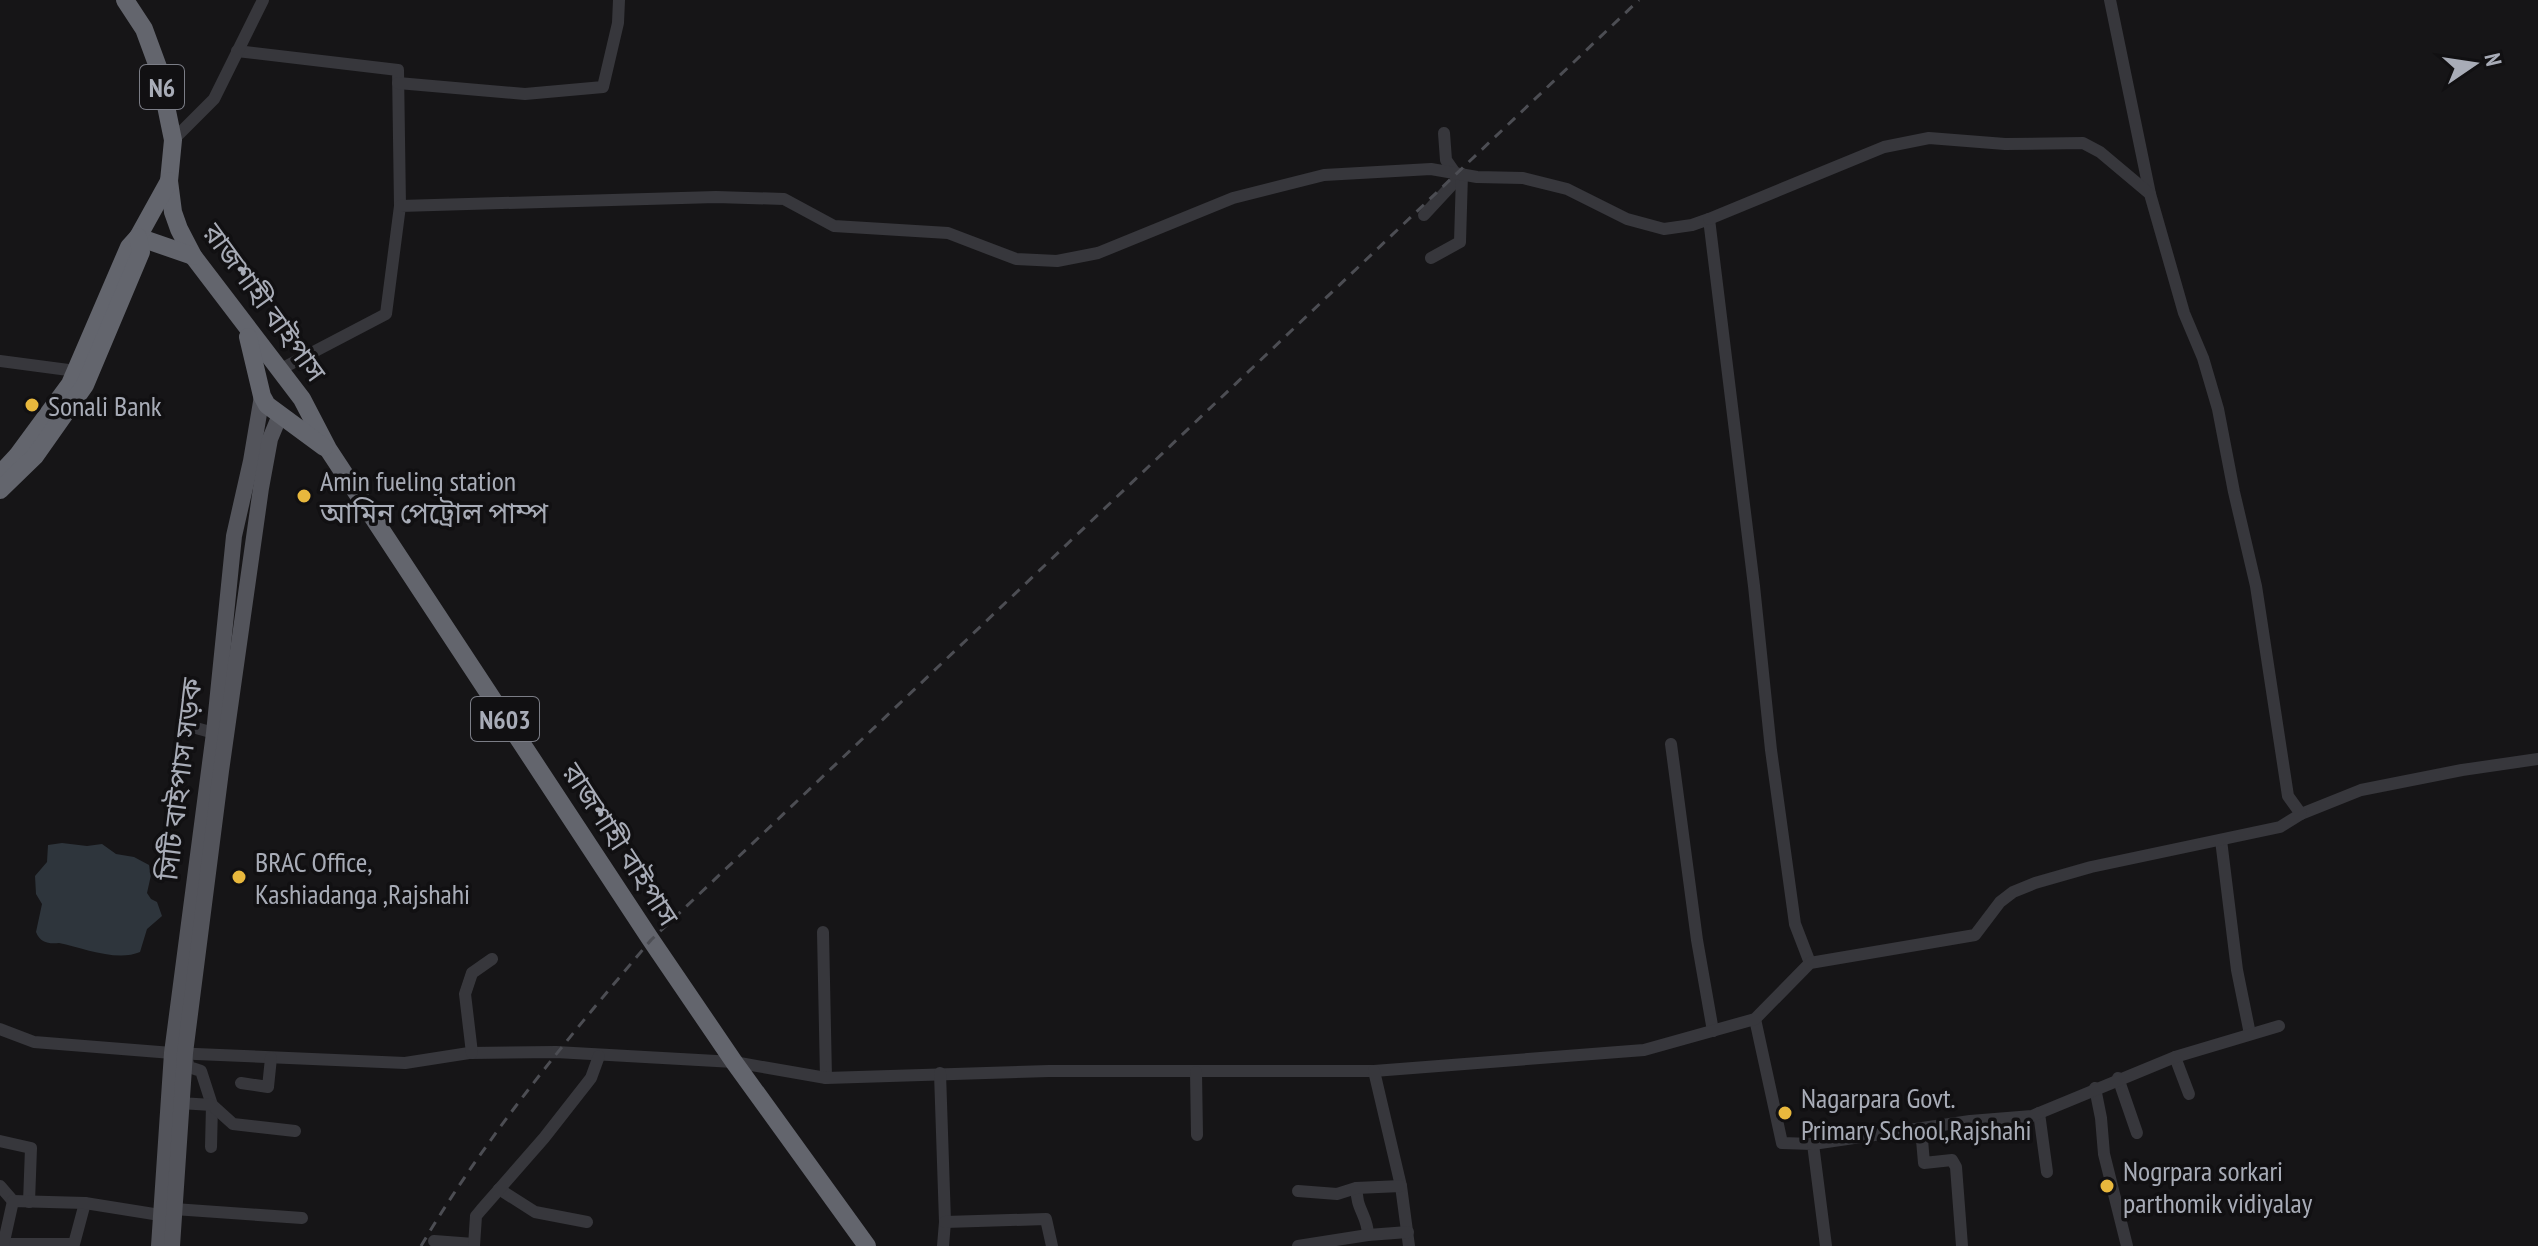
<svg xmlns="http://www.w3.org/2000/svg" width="2538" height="1246" font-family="'PT Sans Narrow','Noto Sans Bengali',sans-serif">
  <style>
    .water { fill: #2e353c }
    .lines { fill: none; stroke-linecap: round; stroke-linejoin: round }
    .minor { stroke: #37373c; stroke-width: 12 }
    .major { stroke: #53545b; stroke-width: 16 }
    .highway { stroke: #63656d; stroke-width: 18 }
    .rail { stroke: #4c4d53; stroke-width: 3; stroke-dasharray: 10 8; stroke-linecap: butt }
    .poi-dot { fill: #e8b83d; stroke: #111012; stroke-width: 3 }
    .labels { text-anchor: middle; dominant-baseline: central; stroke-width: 7; stroke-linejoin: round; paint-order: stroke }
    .shield { fill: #111012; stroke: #7b7d86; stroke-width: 2 }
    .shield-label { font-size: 26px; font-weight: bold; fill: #a8acb7 }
    .street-label { font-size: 28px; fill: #a8acb7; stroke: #111012 }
    .poi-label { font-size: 28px; fill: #a8acb7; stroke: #111012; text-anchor: start }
  </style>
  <rect width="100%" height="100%" fill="#161517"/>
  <!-- water -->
  <path class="water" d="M62,843L87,846L102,844L116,854L134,857L149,865L151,875L147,893L151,899L157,902L162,916L147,929L140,952C117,962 83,948 59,943C49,944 40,943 36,932L42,904L36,894L35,876L47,862L48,845Z"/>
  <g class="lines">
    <!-- minor -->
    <g class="minor">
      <path d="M2110,0L2150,194"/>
      <path d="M237,51L398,70L400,206"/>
      <path d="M398,83L525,94L603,87L618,23L619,0"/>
      <path d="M1444,133L1446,160L1455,173"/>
      <path d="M173,140L214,99L263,0"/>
      <path d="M1424,215L1462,174"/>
      <path d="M1431,258L1460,242L1462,174"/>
      <path d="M0,361L76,371"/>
      <path d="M279,370L386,314L400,206L716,197L784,199L834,226L948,233L1016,259L1057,261L1098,253L1233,198L1324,175L1431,169L1477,177L1523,178L1567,189L1627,219L1664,229L1692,225L1709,219L1754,586L1771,750L1795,924L1810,963"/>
      <path d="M196,728L214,733"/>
      <path d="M1671,744L1697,940L1713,1031"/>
      <path d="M2301,814L2361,790L2462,770L2538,759"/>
      <path d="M2221,840L2237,970L2250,1034"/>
      <path d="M823,932L826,1078"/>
      <path d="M1755,1019L1782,1143L1813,1144L1826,1246"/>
      <path d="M0,1029L34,1042L172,1053L405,1063L469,1053L556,1052L734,1062L826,1078L1049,1071H1374L1644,1050L1755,1019L1810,963L1975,935L2000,902L2013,892L2035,883L2091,867L2280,827L2301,814L2288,796L2256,586L2234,492L2218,409L2203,358L2184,313L2150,194L2100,152L2083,143L2005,144L1929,138L1884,147L1709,219"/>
      <path d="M472,1053L465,994L472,973L492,959"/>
      <path d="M186,1056L189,1067L201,1071L212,1105L211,1147"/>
      <path d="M2175,1057L2189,1094"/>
      <path d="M1374,1071L1401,1186L1409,1246"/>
      <path d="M1196,1072L1197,1135"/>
      <path d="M940,1073L945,1222L943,1246"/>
      <path d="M2118,1078L2137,1133"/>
      <path d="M241,1083L268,1087L271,1058"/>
      <path d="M2095,1088L2101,1118L2104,1154L2127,1246"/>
      <path d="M180,1103L212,1105L233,1124L295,1131"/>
      <path d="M2039,1113L2047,1172"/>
      <path d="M1921,1128L1924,1163L1952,1160L1956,1167L1962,1246"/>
      <path d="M0,1141L31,1148L29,1202"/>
      <path d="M1813,1144L1970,1121L2032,1116L2175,1057L2279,1026"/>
      <path d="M0,1186L13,1201"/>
      <path d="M1357,1188C1355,1208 1368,1216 1368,1235"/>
      <path d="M499,1189L535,1212L587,1222"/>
      <path d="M1298,1191L1337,1194L1356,1188L1401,1186"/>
      <path d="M174,1209L302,1218"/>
      <path d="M945,1222L1046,1219L1052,1246"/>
      <path d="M434,1241L474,1244"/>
      <path d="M3,1244H74L85,1203"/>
      <path d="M3,1246L13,1201L85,1203L160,1215"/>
      <path d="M474,1246L476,1216L481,1210L544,1138L591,1078L599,1056"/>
      <path d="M1298,1246L1368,1235L1408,1232"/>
    </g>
    <!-- major -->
    <g class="major">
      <path d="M159,1246L172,1053L214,733L234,536L251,461L262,396"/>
      <path d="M172,1246L185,1053L221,771L261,488L270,439L280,415"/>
    </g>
    <!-- highway -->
    <g class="highway">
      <path d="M125,0L144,29L158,67L173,140L169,181L173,212L179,229L193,256L302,399L328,449L651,940L734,1062L867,1246"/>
      <path d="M138,237L193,256"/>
      <path d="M248,337L262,396L267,405L324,447"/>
      <path d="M0,474L17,456L70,384L129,247L138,237L169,181"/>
      <path d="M0,490L35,456L85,385L141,252L138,237"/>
    </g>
    <!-- rail -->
    <path class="rail" d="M421,1246C486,1136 568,1038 651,940L1639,0"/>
  </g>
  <!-- markers -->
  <g class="poi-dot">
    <circle cx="32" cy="405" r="8"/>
    <circle cx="304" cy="496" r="8"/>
    <circle cx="239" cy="877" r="8"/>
    <circle cx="1785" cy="1113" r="8"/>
    <circle cx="2107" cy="1186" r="8"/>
  </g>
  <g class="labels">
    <!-- shield labels -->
    <g class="shield">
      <rect x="140" y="65" width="44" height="44" rx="6"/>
      <rect x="471" y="697" width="68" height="44" rx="6"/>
    </g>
    <g class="shield-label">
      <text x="162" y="87">N6</text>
      <text x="505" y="719">N603</text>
    </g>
    <!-- street labels -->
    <g class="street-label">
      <text transform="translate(265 302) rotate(54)">রাজশাহী বাইপাস</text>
      <text transform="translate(179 779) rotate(-83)">সিটি বাইপাস সড়ক</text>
      <text transform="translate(621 844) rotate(57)">রাজশাহী বাইপাস</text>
    </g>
    <!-- poi labels -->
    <g class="poi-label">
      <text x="48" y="405">Sonali Bank</text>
      <text x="320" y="480">Amin fueling station<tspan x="320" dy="32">আমিন পেট্রোল পাম্প</tspan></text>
      <text x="255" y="861">BRAC Office,<tspan x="255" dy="32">Kashiadanga ,Rajshahi</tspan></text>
      <text x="1801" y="1097">Nagarpara Govt.<tspan x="1801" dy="32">Primary School,Rajshahi</tspan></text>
      <text x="2123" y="1170">Nogrpara sorkari<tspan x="2123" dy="32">parthomik vidiyalay</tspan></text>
    </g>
  </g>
  <!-- north arrow -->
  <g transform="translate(2474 64) rotate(77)" stroke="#111012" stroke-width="6" paint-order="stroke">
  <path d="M0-6L14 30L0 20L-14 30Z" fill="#a8acb7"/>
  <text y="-12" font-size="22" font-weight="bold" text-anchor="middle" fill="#a8acb7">N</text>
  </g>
</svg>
